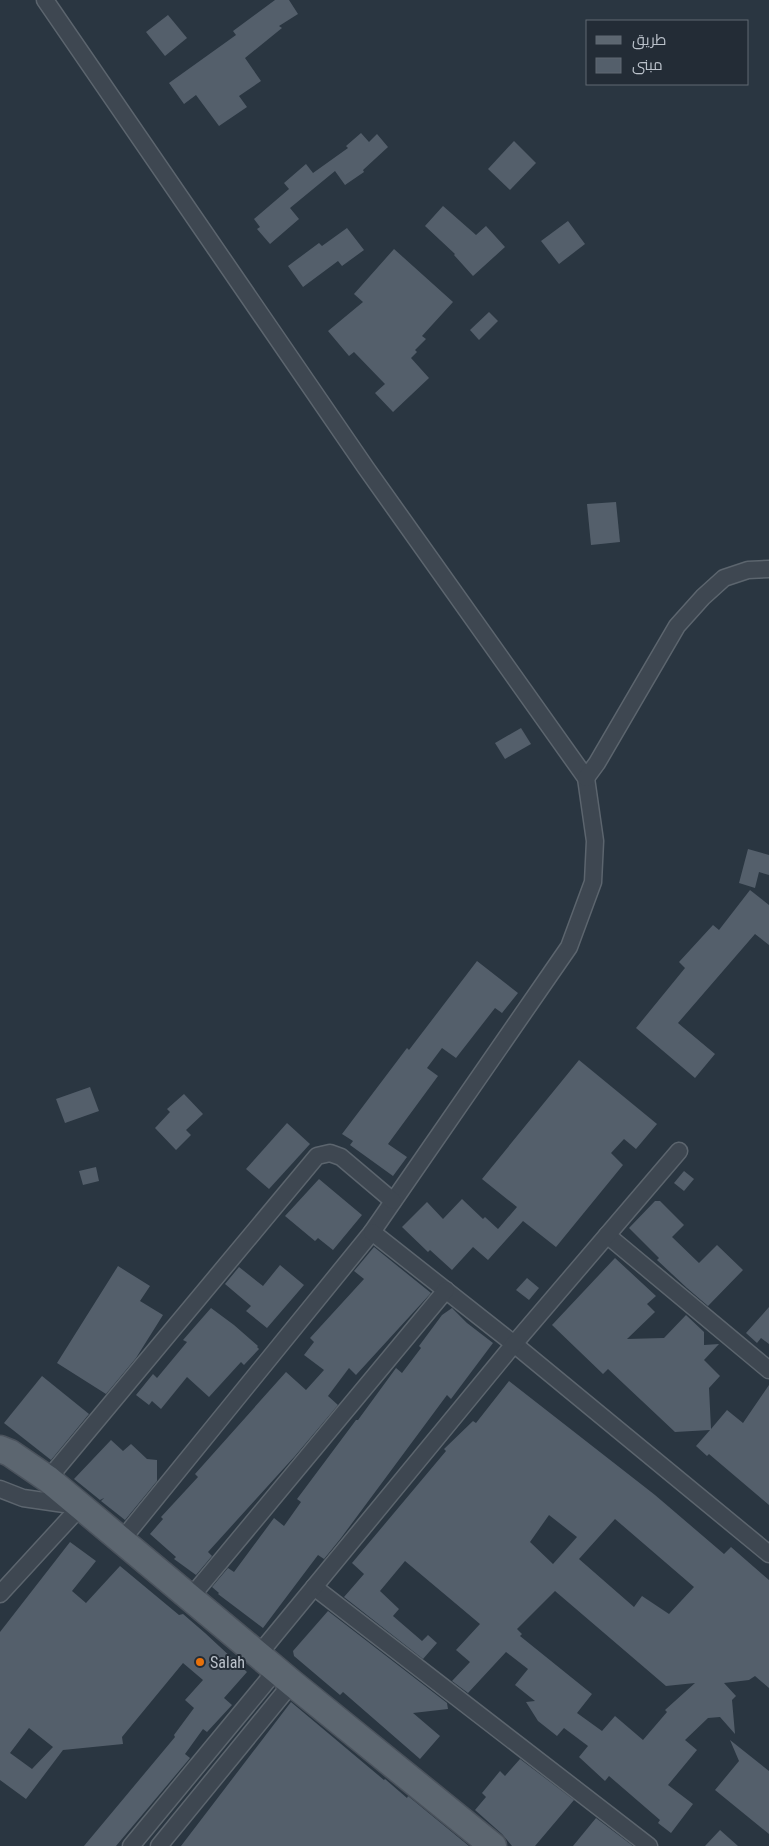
<svg xmlns="http://www.w3.org/2000/svg" width="769" height="1846" font-family="'Roboto Condensed',Cairo,sans-serif">
  <style>
    .building { fill: #545f6b; fill-rule: evenodd }
    .lines { fill: none; stroke-linecap: round; stroke-linejoin: round }
    .street-casing { stroke: #5c656e; stroke-width: 19 }
    .primary-casing { stroke: #4b535d; stroke-width: 29 }
    .street { stroke: #3e4751; stroke-width: 16 }
    .primary { stroke: #5c6670; stroke-width: 26 }
    .food-dot { fill: #e8710a; stroke: #232c36; stroke-width: 2 }
    .labels { text-anchor: middle; dominant-baseline: central; stroke-width: 4; stroke-linejoin: round; paint-order: stroke }
    .poi-label { font-size: 16px; fill: #bbc2cb; stroke: #232c36; text-anchor: start }
  </style>
  <rect width="100%" height="100%" fill="#2a3641"/>
  <!-- building -->
  <g class="building">
    <path d="M275,0H289L298,14L279,26L282,28L245,58L261,81L239,96L247,107L219,126L196,95L184,104L169,83L236,35L233,31Z"/>
    <path d="M168,15L187,38L165,56L146,32Z"/>
    <path d="M361,133L369,142L377,134L388,147L363,170L364,172L345,185L335,171L290,208L299,219L270,244L257,229L260,227L254,219L289,189L284,183L306,164L313,173L348,148L346,146Z"/>
    <path d="M514,141L536,163L510,190L488,169Z"/>
    <path d="M443,206L476,235L486,226L505,247L473,276L454,255L455,254L425,226Z"/>
    <path d="M568,221L585,244L559,264L541,241Z"/>
    <path d="M347,228L364,250L342,266L338,261L303,287L288,266L319,243L322,246Z"/>
    <path d="M394,249L453,302L422,336L426,339L415,350L417,352L411,358L429,378L393,412L375,393L385,384L354,352L349,356L328,331L363,302L354,294Z"/>
    <path d="M489,312L498,321L479,340L470,330Z"/>
    <path d="M616,502L620,542L591,545L587,504Z"/>
    <path d="M521,728L531,744L505,759L495,743Z"/>
    <path d="M748,849L769,855V875L759,872L755,888L739,883Z"/>
    <path d="M750,890L769,905V945L755,934L678,1023L715,1054L695,1078L636,1028L685,968L679,962L713,925L719,930Z"/>
    <path d="M477,961L518,993L502,1013L495,1008L456,1058L442,1048L427,1068L438,1076L388,1144L407,1157L393,1176L350,1145L353,1141L342,1134L407,1048L409,1050Z"/>
    <path d="M579,1060L657,1124L636,1149L624,1139L611,1153L623,1165L556,1247L523,1221L488,1260L473,1247L452,1270L430,1250L428,1252L402,1227L427,1202L443,1219L462,1199L483,1219L485,1217L498,1229L517,1207L482,1179Z"/>
    <path d="M90,1087L99,1111L65,1123L56,1099Z"/>
    <path d="M184,1094L203,1114L186,1130L191,1135L176,1150L155,1128L170,1112L167,1109Z"/>
    <path d="M287,1123L310,1144L269,1189L246,1169Z"/>
    <path d="M96,1167L99,1181L83,1185L79,1171Z"/>
    <path d="M684,1171L694,1179L684,1191L674,1183Z"/>
    <path d="M319,1179L362,1215L333,1250L318,1238L315,1241L285,1216Z"/>
    <path d="M655,1201H660L684,1225L672,1237L699,1263L717,1245L743,1270L708,1306L687,1288L657,1260L659,1258L629,1228Z"/>
    <path d="M374,1247L431,1293L356,1375L349,1368L328,1396L338,1405L295,1456L208,1552L212,1556L196,1575L174,1559L176,1557L150,1534L163,1519L161,1517L198,1477L195,1474L286,1372L306,1390L324,1370L304,1355L314,1342L310,1338L364,1279L354,1271Z"/>
    <path d="M615,1258L656,1296L647,1304L655,1312L627,1339L664,1338L686,1315L704,1332V1345L719,1344L704,1360L720,1376L709,1388L711,1429L727,1410L743,1423L769,1385V1505L709,1454L707,1456L696,1446L710,1430L675,1432L608,1369L603,1374L552,1325Z"/>
    <path d="M280,1265L304,1285L267,1328L246,1311L251,1306L225,1284L239,1267L263,1286Z"/>
    <path d="M118,1266L150,1286L140,1301L163,1315L136,1358L106,1394L57,1363Z"/>
    <path d="M527,1278L539,1288L529,1300L516,1290Z"/>
    <path d="M769,1307V1344L761,1338L757,1343L746,1333Z"/>
    <path d="M211,1308L234,1325L258,1346L257,1347L259,1349L244,1365L241,1362L209,1397L187,1377L161,1409L152,1401L149,1405L136,1395L153,1374L157,1378L187,1342L183,1340Z"/>
    <path d="M452,1308L467,1323L493,1343L451,1399L447,1395L341,1538L324,1559L318,1555L263,1628L218,1594L219,1593L212,1587L228,1568L234,1572L274,1518L284,1526L301,1502L297,1499L356,1420H358L396,1368L402,1373L421,1348L419,1346L442,1315Z"/>
    <path d="M42,1376L89,1414L51,1460L4,1423Z"/>
    <path d="M509,1381L655,1495L724,1554L731,1547L769,1580V1688L755,1676L749,1680L724,1683L736,1696L732,1700L735,1734L720,1717L708,1718L685,1740L697,1750L668,1785L693,1804L671,1833L658,1823L660,1820L609,1776L605,1781L579,1757L588,1746L564,1728L557,1736L538,1721L526,1702L535,1701L515,1685L528,1669L506,1652L468,1693L452,1681L470,1662L456,1650L480,1624L405,1561L380,1591L399,1609L393,1616L422,1641L428,1635L437,1643L423,1659L344,1597L364,1574L352,1563L446,1451L444,1449L473,1421L476,1423ZM549,1515L577,1537L553,1564L530,1542ZM615,1519L694,1587L669,1614L642,1596L634,1607L579,1559ZM555,1591L666,1686L695,1683L665,1710L667,1712L643,1740L615,1716L602,1731L577,1713L592,1694L520,1636L522,1634L517,1629Z"/>
    <path d="M111,1440L123,1451L131,1444L147,1459L157,1460V1481L125,1520L101,1501L104,1498L100,1500L74,1479Z"/>
    <path d="M70,1542L96,1561L72,1591L86,1603L120,1566L179,1615L183,1614L205,1633L247,1672L224,1698L232,1705L207,1732L203,1729L185,1754L190,1758L116,1846H84L175,1737L174,1735L194,1708L185,1700L203,1680L183,1663L122,1737L123,1744L63,1750L26,1799L0,1780V1632ZM29,1728L53,1747L32,1769L10,1753Z"/>
    <path d="M328,1611L447,1703L448,1709L413,1713L440,1736L420,1759L343,1692L340,1695L294,1656L293,1651Z"/>
    <path d="M291,1702L384,1780L385,1779L407,1798L408,1796L469,1846H181Z"/>
    <path d="M730,1740L769,1771V1834L715,1790L739,1761Z"/>
    <path d="M520,1759L574,1800L535,1846H512L502,1834L475,1810L486,1797L482,1793L500,1771L505,1776Z"/>
    <path d="M596,1818L633,1846H573Z"/>
    <path d="M720,1830L738,1846H705Z"/>
  </g>
  <g class="lines">
    <defs>
      <g id="street">
        <path d="M45,0L366,468L586,778L595,841L593,882L569,947L372,1232L121,1541"/>
        <path d="M586,778L597,763L677,626L703,597L724,578L748,570L769,569"/>
        <path d="M372,1232L514,1344L769,1554"/>
        <path d="M607,1235L769,1370"/>
        <path d="M48,1479L317,1156L330,1153L341,1157L393,1201"/>
        <path d="M0,1489L23,1498L78,1506"/>
        <path d="M314,1587L649,1846"/>
        <path d="M0,1594L80,1507"/>
        <path d="M190,1598L446,1290"/>
        <path d="M259,1654L514,1344L679,1151"/>
        <path d="M131,1846L277,1669"/>
        <path d="M159,1846L292,1683"/>
      </g>
      <path id="primary" d="M0,1449L10,1453L48,1479L292,1683L493,1846"/>
    </defs>
    <!-- street casing -->
    <use href="#street" class="street-casing"/>
    <!-- primary casing -->
    <use href="#primary" class="primary-casing"/>
    <!-- street -->
    <use href="#street" class="street"/>
    <!-- primary -->
    <use href="#primary" class="primary"/>
  </g>
  <!-- markers -->
  <circle class="food-dot" cx="200" cy="1662" r="5"/>
  <g class="labels">
    <!-- poi labels -->
    <g class="poi-label">
      <text x="210" y="1662">Salah</text>
    </g>
  </g>
  <!-- legend -->
  <rect x="586" y="20" width="162" height="65" fill="#232c36" stroke="#606872"/>
  <rect x="596" y="36" width="25" height="8" fill="#5c6670" stroke="#606872"/>
  <text x="632" y="45" font-size="15" fill="#bbc2cb">طريق</text>
  <rect x="596" y="58" width="25" height="15" fill="#545f6b" stroke="#606872"/>
  <text x="632" y="70" font-size="15" fill="#bbc2cb">مبنى</text>
</svg>
